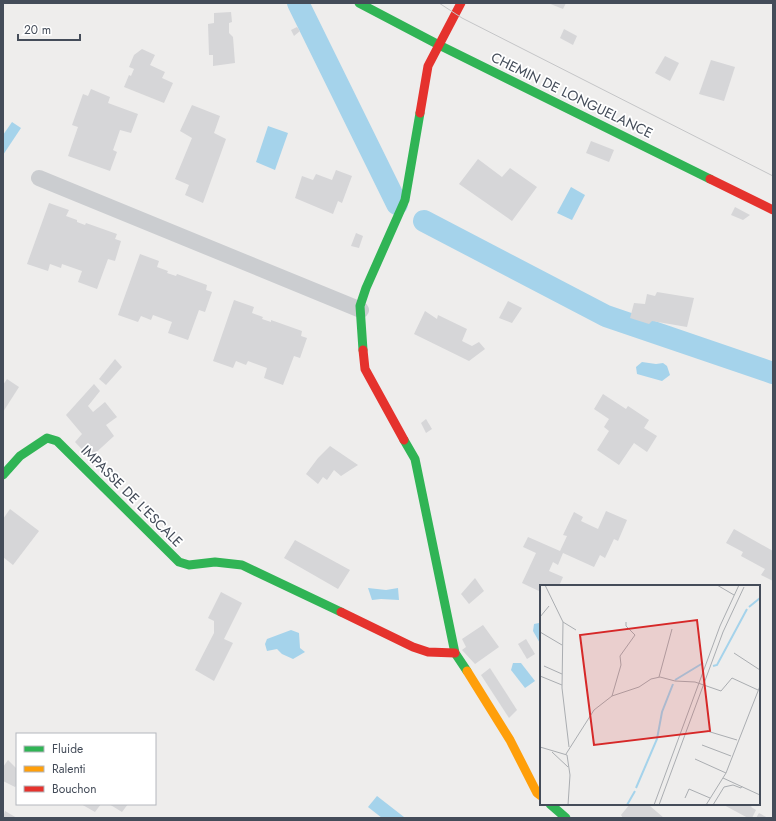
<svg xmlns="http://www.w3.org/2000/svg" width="776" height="821" font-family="Jost,sans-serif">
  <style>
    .water { fill: #a5d3eb }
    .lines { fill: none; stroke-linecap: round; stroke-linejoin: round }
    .canal { stroke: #a5d3eb; stroke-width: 22 }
    .building { fill: #d6d6d8 }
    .street { stroke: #cbcdd0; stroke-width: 16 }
    .fast { stroke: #30b455; stroke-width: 9 }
    .slow { stroke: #ff9f0a; stroke-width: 9 }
    .jam { stroke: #e5322d; stroke-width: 9 }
    .tram { stroke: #c4c5c7; stroke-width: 1 }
    .labels { text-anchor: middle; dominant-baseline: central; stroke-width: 3.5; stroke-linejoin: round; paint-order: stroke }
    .street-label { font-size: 14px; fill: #444c59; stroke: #fff }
    .inset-river { fill: none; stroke: #a5d3eb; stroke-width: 2 }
    .inset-road { fill: none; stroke: #aaadb1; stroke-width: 1 }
    .view { fill: #d62828; fill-opacity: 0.15; stroke: #d62828; stroke-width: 2 }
    .inset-edge { fill: none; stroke: #444c59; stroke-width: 2 }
  </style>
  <rect width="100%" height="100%" fill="#eeedec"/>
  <!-- water -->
  <g class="water">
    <path d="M12,122L21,128L3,155V135Z"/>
    <path d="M268,126L288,133L275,170L256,162Z"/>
    <path d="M571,187L585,195L572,220L557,213Z"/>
    <path d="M642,362L656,364L663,363L667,366L670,375L662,381L637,374L636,367Z"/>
    <path d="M368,588L386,590L398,588L399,600L381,599L372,600Z"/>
    <path d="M539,623L541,624V645L533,631L534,624Z"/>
    <path d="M291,630L299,633L300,648L305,652L293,659L282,654L277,649L267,651L265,644L267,639Z"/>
    <path d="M513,663H521L535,681L525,688L511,670Z"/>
    <path d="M377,796L404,817L403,818H382L368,807Z"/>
  </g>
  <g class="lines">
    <!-- canal -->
    <g class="canal">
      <path d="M298,3L397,204"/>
      <path d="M424,221L606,316L773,373"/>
    </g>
  </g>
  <!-- building -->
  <g class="building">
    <path d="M548,3H566L563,9Z"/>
    <path d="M231,12L232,22L229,23V33L233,37L235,63L213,66V55H209L208,24L214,23V13Z"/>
    <path d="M297,27L300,31L294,36L291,30Z"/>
    <path d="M564,29L577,36L573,45L560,38Z"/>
    <path d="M142,49L155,55L150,65L165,72L162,78L173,83L164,103L124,87L129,75L131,76L134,69L129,67L134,55Z"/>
    <path d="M665,56L679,63L670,81L655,73Z"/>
    <path d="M711,60L735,67L724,101L699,94Z"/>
    <path d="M91,89L110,97L108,103L138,114L131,133L120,130L113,150L117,152L110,171L68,156L78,127L72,125L83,94L88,96Z"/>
    <path d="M192,105L220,116L214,133L226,139L203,203L185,195L189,185L175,179L192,138L180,131Z"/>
    <path d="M591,141L614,150L609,162L586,153Z"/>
    <path d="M478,159L502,177L510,168L537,187L512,221L459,184Z"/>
    <path d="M336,170L352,176L342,203L338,201L333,214L295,198L302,176L313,180L316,174L332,180Z"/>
    <path d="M49,203L69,210L66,216L77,220V222L85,225L86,223L117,234L115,239L121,241L115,261L108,259L97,289L78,282L82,271L62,264L61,268L50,264L48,271L27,264Z"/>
    <path d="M735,207L750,215L743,220L731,215Z"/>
    <path d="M356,233L363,236L359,248L351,246Z"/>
    <path d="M140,254L159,261L157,267L168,271L167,273L176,276L177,274L207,285L206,290L212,292L205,312L199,310L188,340L168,333L172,322L153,315L151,320L141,316L138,322L118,315Z"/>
    <path d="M657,292L694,298L687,327L652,321L649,324L630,318L634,303L645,304L647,294L655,296Z"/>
    <path d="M234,300L254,307L252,313L263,317L262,319L271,322V320L302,331L301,336L307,338L300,358L294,356L283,385L264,378L267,368L248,361L246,365L236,361L233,368L213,361Z"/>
    <path d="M508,301L522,308L512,323L499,318Z"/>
    <path d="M425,311L437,319L438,315L467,329L462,341L472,346L479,342L485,349L469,361L414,334Z"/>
    <path d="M115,359L122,367L106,385L99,379Z"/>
    <path d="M7,379L19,387L3,412V385Z"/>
    <path d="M94,384L100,391L88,406L93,412L105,402L117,417L106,425L114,436L90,458L75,442L82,434L66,415Z"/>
    <path d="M603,394L626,409L628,406L649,420L644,428L657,436L647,452L634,443L619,465L597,450L609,431L604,427L609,419L594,409Z"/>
    <path d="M426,419L432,429L426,433L421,423Z"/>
    <path d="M330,446L358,465L341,476L334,470L327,480L323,477L318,484L306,474L318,458Z"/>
    <path d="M10,509L39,531L13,565L3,557V519Z"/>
    <path d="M606,511L627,520L618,541L614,539L605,558L600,555L594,567L563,553L558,565L553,562L549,571L563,577L559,586H541V592L522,583L536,553L523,547L528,537L560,551L567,536L563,535L574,512L583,517L581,521L598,529Z"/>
    <path d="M734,529L773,551V581L761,575L765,569L741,556L743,552L726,543Z"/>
    <path d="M295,540L350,570L338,589L284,558Z"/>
    <path d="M475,578L484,591L469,604L461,594Z"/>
    <path d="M221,592L242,603L224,639L233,643L214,681L195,670L214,633V621L208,618Z"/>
    <path d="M483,625L499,647L475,664L462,650L466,647L462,639Z"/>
    <path d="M526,639L535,654L527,659L518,644Z"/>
    <path d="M490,668L517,710L509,718L481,675Z"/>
    <path d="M8,760L17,769V785L15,787L3,781V767Z"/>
    <path d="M81,804H101L95,812Z"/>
    <path d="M109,804H128L122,812Z"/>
    <path d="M630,804H652L650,806L664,818H623L621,815Z"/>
    <path d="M722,804H753L751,807L756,810L752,818H748Z"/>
    <path d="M5,811L17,818H3Z"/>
    <path d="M759,813L768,818H756Z"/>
  </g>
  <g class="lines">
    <!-- street -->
    <path class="street" d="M39,178L361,310"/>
    <!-- fast -->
    <g class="fast">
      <path d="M359,3L439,45L710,179"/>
      <path d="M363,350L360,306L366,288L405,200L420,113"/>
      <path d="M404,440L415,459L455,653L467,671"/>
      <path d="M3,475L20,456L47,438L57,441L179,562L189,565L215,562L242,565L341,612"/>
      <path d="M550,804L566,818"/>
    </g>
    <!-- slow -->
    <path class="slow" d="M467,671L510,740L537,793L541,796"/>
    <!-- jam -->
    <g class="jam">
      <path d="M420,113L428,66L461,3"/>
      <path d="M710,179L773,210"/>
      <path d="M363,350L365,369L404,440"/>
      <path d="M341,612L413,647L428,652L455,653"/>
    </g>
    <!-- tram -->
    <path class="tram" d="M439,3L462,18L773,176"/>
  </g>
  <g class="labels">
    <!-- street labels -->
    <g class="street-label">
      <text transform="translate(572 95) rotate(26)">CHEMIN DE LONGUELANCE</text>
      <text transform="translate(132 496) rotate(45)">IMPASSE DE L'ESCALE</text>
    </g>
  </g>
  <!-- overview -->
  <g transform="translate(540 585)">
    <rect width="220" height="220" fill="#eeedec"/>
    <path class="inset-river" d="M209,22L220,13M173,81L177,80L207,24M135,95L163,78M96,203L117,154L122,127L133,99M87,220L95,206"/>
    <path class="inset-road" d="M5,0L23,37L22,103L29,162M177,0L194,10M0,32L9,21M23,37L36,45M0,47L22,60M194,68L220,85M4,81L22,89M0,91L22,100M119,92L132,44M72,111L81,80L80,71L95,50L86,41V37M167,146L197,155M162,160L191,171M0,162L27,170L30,190L28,220M12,167L28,182M26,169L54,125L72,111L99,102L111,94L120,92L135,96L155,97L181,106L192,93L218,105M155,174L186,188M183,193L220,210M145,213L149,204L170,213M114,220L180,41L199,0M119,220L183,47L204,2M166,220L186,188L220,101M173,220L184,202L193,200L201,203L202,201"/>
    <path class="view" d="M157,35L170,146L54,160L40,50Z"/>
    <rect width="220" height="220" class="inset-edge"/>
  </g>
  <!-- border -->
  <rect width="776" height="821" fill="none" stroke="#444c59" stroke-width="8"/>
  <!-- legend -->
  <rect x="16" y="733" width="140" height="72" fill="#ffffff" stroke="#b4b7bd"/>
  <rect x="24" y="746" width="20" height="6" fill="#30b455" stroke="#b4b7bd"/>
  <text x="52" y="753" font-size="12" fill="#444c59">Fluide</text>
  <rect x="24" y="766" width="20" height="6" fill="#ff9f0a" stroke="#b4b7bd"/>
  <text x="52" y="773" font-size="12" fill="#444c59">Ralenti</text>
  <rect x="24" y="786" width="20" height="6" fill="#e5322d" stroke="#b4b7bd"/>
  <text x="52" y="793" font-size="12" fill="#444c59">Bouchon</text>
  <!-- scale -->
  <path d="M18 34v6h62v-6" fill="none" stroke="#444c59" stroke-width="2"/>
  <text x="24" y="34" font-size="12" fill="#444c59" stroke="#ffffff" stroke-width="3" paint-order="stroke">20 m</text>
</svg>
